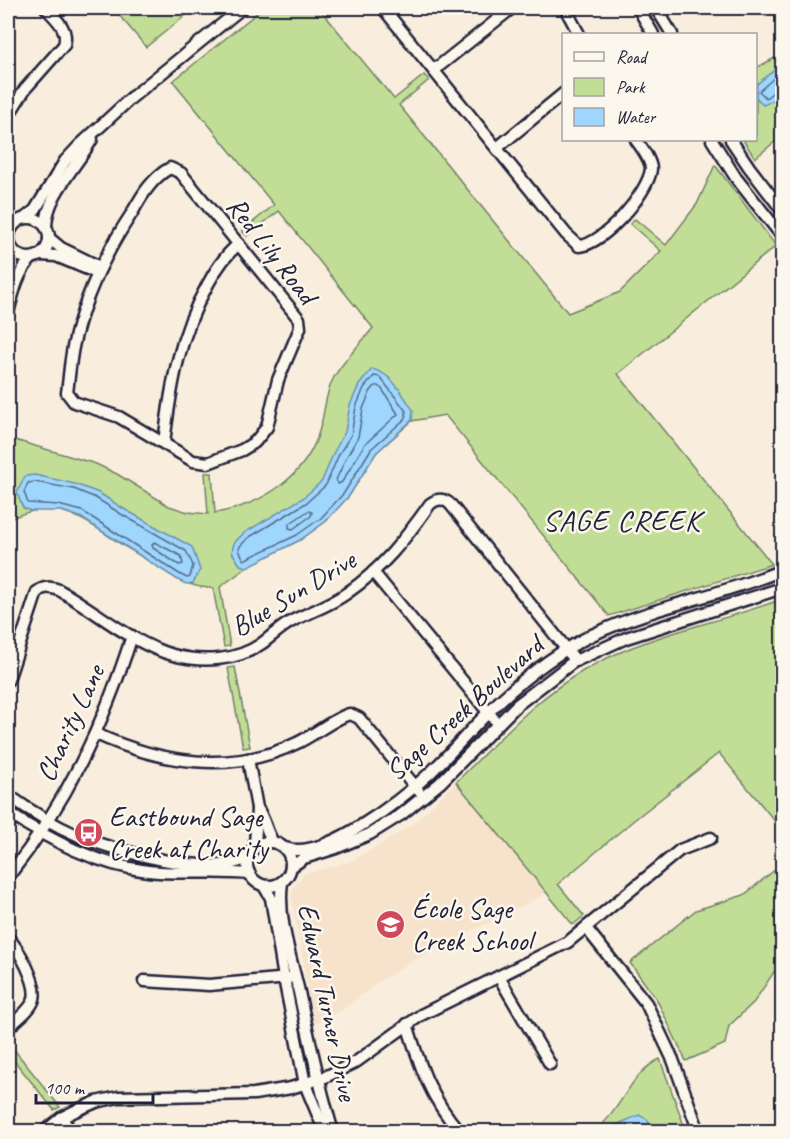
<svg xmlns="http://www.w3.org/2000/svg" width="790" height="1139" font-family="Caveat,sans-serif">
  <style>
    .built { fill: #f7e3cb }
    .green { fill: #c2de96; stroke: #728068; stroke-width: 1.5 }
    .water { fill: #9ed6fd; stroke: #6c8eaf; stroke-width: 1.5 }
    .lines { fill: none; stroke-linecap: round; stroke-linejoin: round }
    .shore { stroke: #546a89; stroke-width: 1.5 }
    .minor-casing { stroke: #22223b; stroke-width: 15 }
    .minor { stroke: #fbf7ec; stroke-width: 10 }
    .labels { text-anchor: middle; dominant-baseline: central; stroke-width: 5; stroke-linejoin: round; paint-order: stroke }
    .street-label { font-size: 28px; fill: #22223b; stroke: #fbf7ec }
    .poi-label { font-size: 28px; fill: #22223b; stroke: #fbf7ec; text-anchor: start }
    .neighbourhood-label { font-size: 30px; letter-spacing: 1.5px; fill: #22223b; stroke: #fbf7ec }
  </style>
  <rect width="100%" height="100%" fill="#f9eedd"/>
  <filter id="ink" filterUnits="userSpaceOnUse"><feTurbulence type="fractalNoise" baseFrequency=".0167" numOctaves="2"/><feDisplacementMap in="SourceGraphic" scale="12" xChannelSelector="R" yChannelSelector="G"/><feConvolveMatrix kernelMatrix="1 2 1 2 8 2 1 2 1" color-interpolation-filters="sRGB"/></filter>
  <g filter="url(#ink)">
    <!-- built -->
    <path class="built" d="M456,782L547,893L407,964L376,984L344,1009L314,1025L291,893L296,883L304,874L351,861L386,841L415,822Z"/>
    <!-- green -->
    <g class="green">
      <path d="M113,8H195L146,47Z"/>
      <path d="M263,8H319L394,99L424,75L429,80L399,105L568,313L620,292L661,251L630,224L635,219L666,245L697,204L715,165L776,246L618,374L772,564L609,616L445,415L412,421L376,453L349,496L325,522L300,540L252,564L220,587L230,646L224,647L213,588C189,588 173,577 154,564C140,555 124,547 110,537C76,513 49,498 8,520V438L96,464L117,474L169,506L188,512L208,514L205,473H212L215,513C262,505 308,476 320,428C325,412 325,394 333,379C341,363 362,342 373,328L279,211L247,236L242,231L274,205L173,81Z"/>
      <path d="M782,54V136L755,158L743,140H756V68Z"/>
      <path d="M782,599V830L719,753L634,820L558,884L584,916L573,925L456,782C498,741 537,696 588,668C648,634 719,623 782,599Z"/>
      <path d="M235,667L250,747L243,748L228,668Z"/>
      <path d="M782,864V960L754,1002L729,1026L725,1044L686,1061L657,1000L630,963L696,910L744,895Z"/>
      <path d="M8,1042L60,1107L54,1110L8,1053Z"/>
      <path d="M660,1059L686,1131L593,1132C622,1112 628,1074 660,1059Z"/>
    </g>
    <!-- water -->
    <g class="water">
      <path d="M782,64C783,87 787,96 763,105L756,97L757,84Z"/>
      <path d="M372,369C392,373 402,394 413,410L412,420L376,453L349,496L325,522L300,540L247,567L240,565L232,552L234,543L244,533L303,498L322,481L334,452L345,432L350,405L359,385Z"/>
      <path d="M35,475L75,484L99,493L124,509L192,547L200,570L193,583L186,584L178,580L80,517L62,511H31L23,508L17,493L25,476Z"/>
      <path d="M639,1115L647,1119L655,1131H602Z"/>
    </g>
    <g class="lines">
      <!-- shore -->
      <g class="shore">
        <path d="M782,71L759,91L766,98L777,89L782,88"/>
        <path d="M374,376L380,377L406,411V418L371,449L344,493L321,518L297,535L244,560L239,550L240,546L248,538L306,503L326,485L339,454L351,435L356,407L364,388Z"/>
        <path d="M375,386H378L382,389L398,414L365,444L342,482L338,484L336,480L346,458L358,437L363,409L370,392Z"/>
        <path d="M35,482L74,489L96,498L121,514L186,551L193,565L190,577L187,578L181,575L82,511L58,505L28,503L24,492L28,483Z"/>
        <path d="M308,511L312,512L311,516L293,529L289,528V524Z"/>
        <path d="M154,542L181,556L183,564L179,565L153,548L152,545Z"/>
      </g>
      <defs>
        <g id="minor">
          <path d="M383,8L566,234L579,246C603,245 649,192 651,169C651,160 641,147 636,140"/>
          <path d="M565,8L579,34"/>
          <path d="M638,8L653,34"/>
          <path d="M656,8L672,34"/>
          <path d="M434,70L512,8"/>
          <path d="M8,116L25,89L64,45C69,29 56,19 46,8"/>
          <path d="M712,140L736,178L782,236"/>
          <path d="M731,140L749,167L782,210"/>
          <path d="M497,148L564,93"/>
          <path d="M170,168L181,173L299,319L300,328L278,380L267,427L255,442L242,450L208,463L193,461L119,417L74,402L67,393C69,378 70,362 73,347C83,299 105,254 132,213C142,195 152,178 170,168Z"/>
          <circle cx="29" cy="238" r="20"/>
          <path d="M25,218L35,210L65,161L79,146L131,98L242,8"/>
          <path d="M46,227C46,196 77,166 92,139"/>
          <path d="M49,238L61,248L100,267"/>
          <path d="M41,255L56,256L97,273"/>
          <path d="M8,278L12,265L11,249"/>
          <path d="M8,313C13,294 17,273 31,259"/>
          <path d="M164,443C171,385 179,335 208,284C216,269 226,254 239,244"/>
          <path d="M373,572L493,718"/>
          <path d="M8,680L37,592C44,586 50,587 59,590C96,611 133,644 173,655C202,663 237,661 261,644C272,636 282,626 294,620C312,611 331,605 347,593C382,569 406,538 430,504C438,498 444,498 451,505L576,661"/>
          <path d="M96,734C160,763 232,775 297,743C311,737 338,716 350,714L359,718L418,790"/>
          <path d="M248,759L257,808L255,847"/>
          <path d="M8,795C30,811 54,825 79,836C114,851 217,879 248,857"/>
          <path d="M257,808C265,819 266,832 273,842"/>
          <path d="M8,813C50,840 97,865 148,871C182,875 216,870 250,874"/>
          <circle cx="269" cy="864" r="22"/>
          <path d="M285,848C323,862 402,799 430,773C455,749 477,722 503,698C530,673 560,651 592,635C653,606 721,596 782,570"/>
          <path d="M291,867L304,858L336,848L370,834L402,814L440,783L517,705L573,662L626,638L782,588"/>
          <path d="M8,877C67,802 103,726 132,636"/>
          <path d="M282,882C277,918 291,957 299,992C309,1039 319,1085 333,1132"/>
          <path d="M264,886L271,898L284,978L305,1084L325,1132"/>
          <path d="M586,928L646,1003L673,1060L699,1132"/>
          <path d="M8,938C19,949 38,983 34,999C31,1010 16,1020 8,1028"/>
          <path d="M499,977L550,1064"/>
          <path d="M144,981L209,985L289,978"/>
          <path d="M407,1024C420,1066 430,1098 460,1132"/>
          <path d="M61,1118L72,1132"/>
          <path d="M44,1132L61,1118L75,1111L96,1102L118,1097L254,1094L291,1088L325,1077L356,1062L421,1015L568,942L680,850L711,838"/>
        </g>
      </defs>
      <!-- minor casing -->
      <use href="#minor" class="minor-casing"/>
      <!-- minor -->
      <use href="#minor" class="minor"/>
    </g>
  </g>
  <!-- icons -->
  <defs>
    <symbol id="bus-disc" viewBox="-11 -11 22 22"><circle r="9.5" fill="#d1495b" stroke="#fbf7ec"/><path d="M-5-6H5V4H4V6H2V4H-2V6H-4V4H-5ZM-3.5-4V0h7V-4ZM-3.5 1.2v1.5H-2V1.2ZM2 1.2v1.5H3.5V1.2Z" fill="#fff"/></symbol>
    <symbol id="school-disc" viewBox="-11 -11 22 22"><circle r="9.5" fill="#d1495b" stroke="#fbf7ec"/><path d="M0-5L7-2L0 1L-7-2ZM-4 1L0 2.5L4 1V4Q0 6-4 4Z" fill="#fff"/></symbol>
  </defs>
  <g fill-rule="evenodd">
    <use href="#bus-disc" x="72" y="816" width="33" height="33"/>
    <use href="#school-disc" x="374" y="908" width="33" height="33"/>
  </g>
  <g class="labels">
    <!-- street labels -->
    <g class="street-label">
      <text transform="translate(272 250) rotate(52)">Red Lily Road</text>
      <text transform="translate(293 593) rotate(-31)">Blue Sun Drive</text>
      <text transform="translate(464 708) rotate(-42)">Sage Creek Boulevard</text>
      <text transform="translate(70 723) rotate(-65)">Charity Lane</text>
      <text transform="translate(328 1002) rotate(78)">Edward Turner Drive</text>
    </g>
    <!-- poi labels -->
    <g class="poi-label">
      <text x="109" y="816">Eastbound Sage<tspan x="109" dy="32">Creek at Charity</tspan></text>
      <text x="412" y="908">École Sage<tspan x="412" dy="32">Creek School</tspan></text>
    </g>
    <!-- neighbourhood labels -->
    <g class="neighbourhood-label">
      <text x="622" y="520">SAGE CREEK</text>
    </g>
  </g>
  <!-- margin -->
  <rect width="790" height="1139" fill="none" stroke="#fbf7ec" stroke-width="30"/>
  <rect x="15" y="15" width="760" height="1109" fill="none" stroke="#22223b" stroke-width="2" filter="url(#ink)"/>
  <!-- legend -->
  <rect x="562" y="33" width="195" height="108" fill="#fbf7ec" stroke="#a4a2a5" stroke-width="1.5"/>
  <rect x="574" y="52" width="30" height="9" fill="#fbf7ec" stroke="#a4a2a5" stroke-width="1.5"/>
  <text x="616" y="63" font-size="18" fill="#22223b">Road</text>
  <rect x="574" y="78" width="30" height="18" fill="#c2de96" stroke="#a4a2a5" stroke-width="1.5"/>
  <text x="616" y="93" font-size="18" fill="#22223b">Park</text>
  <rect x="574" y="108" width="30" height="18" fill="#9ed6fd" stroke="#a4a2a5" stroke-width="1.5"/>
  <text x="616" y="123" font-size="18" fill="#22223b">Water</text>
  <!-- scale -->
  <path d="M36 1094v9h117v-9" fill="none" stroke="#22223b" stroke-width="3"/>
  <text x="45" y="1094" font-size="18" fill="#22223b" stroke="#fbf7ec" stroke-width="4.5" paint-order="stroke">100 m</text>
</svg>
